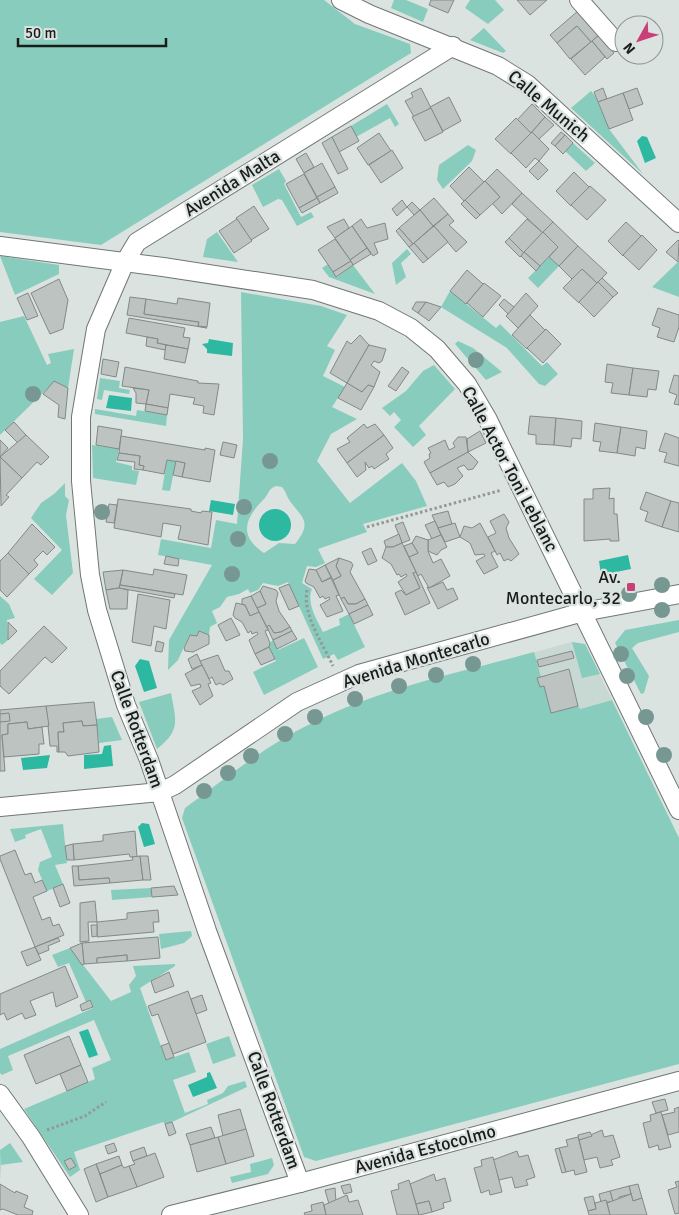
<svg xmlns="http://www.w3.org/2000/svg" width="679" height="1215" font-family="Signika,sans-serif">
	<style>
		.built { fill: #c8d9d4 }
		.green { fill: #88ccbd; fill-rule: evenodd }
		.water { fill: #2db8a2 }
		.building { fill: #bcc3c1; stroke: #828a88 }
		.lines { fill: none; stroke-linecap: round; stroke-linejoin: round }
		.minor-casing { stroke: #707775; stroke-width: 20 }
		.path { stroke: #939998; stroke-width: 3; stroke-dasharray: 2.5 2.5; stroke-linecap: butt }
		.minor { stroke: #fff; stroke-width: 18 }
		.tree { fill: #779892 }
		.poi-dot { fill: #c93f77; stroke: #dbe3e1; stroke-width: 2 }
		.labels { text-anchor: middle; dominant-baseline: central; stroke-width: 4.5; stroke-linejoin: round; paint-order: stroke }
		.street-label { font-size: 18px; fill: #191c1b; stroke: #dbe3e1 }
		.poi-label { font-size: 18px; fill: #191c1b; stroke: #dbe3e1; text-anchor: end }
	</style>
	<rect width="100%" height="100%" fill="#dbe3e1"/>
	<!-- built -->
	<path class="built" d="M572 642 585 644 612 700 547 718 520 656Z"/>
	<!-- green -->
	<g class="green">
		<path d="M0 0H324L355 24 410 44 411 53 101 245 0 232Z"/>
		<path d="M394 0H406L428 9 423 22 391 8Z"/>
		<path d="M470 0H495L504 10 488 24 465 8Z"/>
		<path d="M484 28 506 51 503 53 470 40Z"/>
		<path d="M591 91 595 96 609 129 643 174 571 108Z"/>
		<path d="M387 104 399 124 395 127 390 118 356 137 351 126Z"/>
		<path d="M573 143 595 163 586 171 565 151Z"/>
		<path d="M468 145 476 150 472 161 443 189 437 180 439 165Z"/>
		<path d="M279 169 286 181 284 184 301 217 311 212 314 217 297 226 282 200 278 199 263 207 252 185Z"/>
		<path d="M217 232 238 262 203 257 207 239Z"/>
		<path d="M407 249 411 254 401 263 406 277 396 285 392 263Z"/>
		<path d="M0 256 59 265V274L15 295Z"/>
		<path d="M549 257 559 266 538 288 528 278Z"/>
		<path d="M679 261V297L652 287 678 262Z"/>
		<path d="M328 264 337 277 353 265 375 294 329 277 322 268Z"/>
		<path d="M450 291 496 328 500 324 542 366 547 362 558 374 545 386 539 384 507 348 441 307Z"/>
		<path d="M241 292 321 306 347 315 327 346 335 350 323 376 345 387 332 407 357 419 331 434 317 461 350 503 402 463 416 481 427 506 363 524 367 532 318 549 325 563 316 567 307 566 302 583 312 589C306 603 317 620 323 632L340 625 339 619 349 614 365 647 338 660 334 654 323 659 288 582 278 586 263 583 258 590 250 593 248 589 239 594 227 597 220 607 212 611 217 623 210 627 209 635 199 631 197 636H189L178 660 168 670 169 640 212 565 158 555 161 539 211 548 216 520 237 524 243 439ZM276 486 282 487C285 490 286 494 288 498 299 516 315 520 295 544L279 543 264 553C238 536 245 518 264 499 269 494 268 489 276 486Z"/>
		<path d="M24 316 47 365 51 363 48 354 74 349 68 388 54 382 0 435V322Z"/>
		<path d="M458 341 473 348 502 372 486 380 455 344Z"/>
		<path d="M434 365 455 389 419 426 426 435 413 447 394 427 401 420 394 412 390 416 382 408 406 391 423 371Z"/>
		<path d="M100 378 120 381 119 388 130 390 129 394 104 390 102 400 97 399Z"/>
		<path d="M95 409 136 416 137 410 167 415 166 426 95 414Z"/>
		<path d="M92 445 119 449 116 462 132 466V470L139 471 136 485 93 478Z"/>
		<path d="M167 460 176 461 170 491 162 490Z"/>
		<path d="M65 483V496L69 500 66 515 73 573 52 595 34 579 62 550 31 518 41 503 54 494Z"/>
		<path d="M0 596 9 604 15 618 7 620 8 640 2 645 0 643Z"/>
		<path d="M679 620V632L638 643 632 648 649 676 644 693 641 694 615 643 625 630Z"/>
		<path d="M304 638 318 667 264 695 253 672 276 661 269 647 270 643 273 640 278 650Z"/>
		<path d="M572 642 585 644 600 674 582 678Z"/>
		<path d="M534 652 541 677 537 678 540 687 544 686 551 713 578 706 580 709 612 700 679 838V1064L316 1161 304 1157 182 818 185 808C226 778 265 746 310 724 380 688 458 673 534 652Z"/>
		<path d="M171 693C176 721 181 730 157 749L139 702Z"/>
		<path d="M112 717 122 740 99 743 96 719Z"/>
		<path d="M63 824 67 863 55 865 63 884 47 891 38 870 40 862 52 857 41 829 25 835 26 838 15 842 10 829Z"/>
		<path d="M151 888 152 897 112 900 111 890Z"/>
		<path d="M191 931 192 936 184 943 161 949 159 934Z"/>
		<path d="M70 948 111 1001 131 992 129 985 136 976 133 966 175 964V966L140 988 166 1060 189 1052 196 1072 173 1080 185 1113 208 1104 207 1100 223 1093 228 1086 245 1081 247 1087 172 1122 165 1124 163 1122 74 1152 80 1170 70 1177 24 1109 95 1079 92 1068 111 1060 94 1020 8 1056 13 1070 2 1075 0 1073V1049L93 1008 90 1000 86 1002 69 963 58 967 52 955Z"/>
		<path d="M229 1036 236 1056 213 1064 206 1044Z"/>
		<path d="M10 1143 23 1162 1 1165V1182L0 1150Z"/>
		<path d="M272 1158 274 1165 268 1174 232 1183 230 1177 251 1172 250 1164Z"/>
	</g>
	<!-- water -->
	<g class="water">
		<path d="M642 136 647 137 656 158 645 163 637 141Z"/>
		<path d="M209 339 233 343 232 356 207 353V349L202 344 208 343Z"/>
		<path d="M109 395 132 398 131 411 106 408Z"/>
		<path d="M211 500 235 504 233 515 209 511Z"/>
		<circle cx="275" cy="525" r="16"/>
		<path d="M628 555 631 569 601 575 599 561Z"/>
		<path d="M140 659 149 661 157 688 144 692 135 666Z"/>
		<path d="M111 745 113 766 84 769V755L102 754 104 746Z"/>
		<path d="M50 755 47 768 23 770 21 758Z"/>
		<path d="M142 823 149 824 155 844 144 847 138 827Z"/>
		<path d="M88 1029 98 1055 89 1058 79 1032Z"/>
		<path d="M210 1072 217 1088 193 1097 188 1085 207 1077V1073Z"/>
	</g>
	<!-- building -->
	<g class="building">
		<path d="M431 0H454L448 13 429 5Z"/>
		<path d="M517 0H547L530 15Z"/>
		<path d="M578 11 599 35 591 42 577 26 557 43 550 35Z"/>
		<path d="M577 26 591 42 570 59 557 43Z"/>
		<path d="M599 35 614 53 607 59 592 41Z"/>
		<path d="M592 41 605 57 585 75 571 59Z"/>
		<path d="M421 88 431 108 414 117 405 101 413 97 411 93Z"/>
		<path d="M603 88 607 99 598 102 594 92Z"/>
		<path d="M637 88 643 104 629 109 623 93Z"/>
		<path d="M623 93 633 120 609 129 598 102Z"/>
		<path d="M449 97 461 121 443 131 430 107Z"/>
		<path d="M532 104 545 117 531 133 517 120Z"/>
		<path d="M431 108 443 132 425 141 412 117Z"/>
		<path d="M545 117 554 125 539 139 532 132Z"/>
		<path d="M516 118 531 133 511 154 495 139Z"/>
		<path d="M351 126 359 141 339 152 332 137Z"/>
		<path d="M532 132 549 149 539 161 535 158 526 168 511 153Z"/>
		<path d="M561 132 565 135 555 146 551 143Z"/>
		<path d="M379 133 391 151 368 165 357 148Z"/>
		<path d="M565 135 573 143 563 154 555 146Z"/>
		<path d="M332 137 348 169 338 174 322 143Z"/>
		<path d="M392 150 403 168 381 183 369 165Z"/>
		<path d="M306 153 314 167 304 173 296 159Z"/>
		<path d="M539 161 548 170 538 180 529 171Z"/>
		<path d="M322 163 335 187 317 197 304 173Z"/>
		<path d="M469 167 484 182 464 201 450 186Z"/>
		<path d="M497 169 522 193 502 214 492 203 500 197 485 181Z"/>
		<path d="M574 172 589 187 571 206 556 191Z"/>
		<path d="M304 174 317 198 299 208 286 184Z"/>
		<path d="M485 181 500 197 480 215 465 200Z"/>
		<path d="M590 186 606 200 587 220 571 205Z"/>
		<path d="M335 187 338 193 320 203 317 197Z"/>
		<path d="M522 193 553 222 543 233 512 204Z"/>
		<path d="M317 198 320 203 302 213 299 208Z"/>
		<path d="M434 198 448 214 433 226 420 210Z"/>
		<path d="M402 200 407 207 397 216 392 209Z"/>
		<path d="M465 200 480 215 476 219 461 204Z"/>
		<path d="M412 202 420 210 414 215 407 207Z"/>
		<path d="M254 206 269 229 251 240 236 218Z"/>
		<path d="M420 210 433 226 413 244 399 228Z"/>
		<path d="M448 214 454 221 449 225 467 242 456 252 434 226Z"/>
		<path d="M237 219 252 241 234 253 219 231Z"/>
		<path d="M344 219 349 228 335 238 327 227Z"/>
		<path d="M361 219 367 228 385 223 388 239 374 243 378 253 373 256 352 226Z"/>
		<path d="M527 219 543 233 524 253 509 238Z"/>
		<path d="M553 222 578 246 559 266 549 257 558 247 543 232Z"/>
		<path d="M626 222 641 236 623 256 608 241Z"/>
		<path d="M352 226 367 248 350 260 335 238Z"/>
		<path d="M434 226 448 242 428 259 414 243Z"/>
		<path d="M399 228 413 244 409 247 396 231Z"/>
		<path d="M543 232 558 247 540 266 524 252Z"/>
		<path d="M642 235 657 250 639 270 623 255Z"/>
		<path d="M509 238 524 253 520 257 505 242Z"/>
		<path d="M335 239 351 261 333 272 318 250Z"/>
		<path d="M678 240 679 241 678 262 666 252Z"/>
		<path d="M414 243 428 259 423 263 409 247Z"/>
		<path d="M578 246 607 273 597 283 582 269 572 279 559 266Z"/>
		<path d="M367 248 371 254 353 265 350 260Z"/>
		<path d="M524 252 540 266 536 271 521 256Z"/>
		<path d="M351 261 353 265 336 277 333 272Z"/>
		<path d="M582 269 597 283 579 303 563 288Z"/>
		<path d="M467 270 483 284 466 304 450 291Z"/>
		<path d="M602 278 618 293 613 297 598 282Z"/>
		<path d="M59 279 68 300 63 329 50 334 31 293Z"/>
		<path d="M598 282 613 297 594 317 579 302Z"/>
		<path d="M484 283 501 296 483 317 467 303Z"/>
		<path d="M28 293 38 316 27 320 17 298Z"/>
		<path d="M526 293 538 306 518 328 506 316Z"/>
		<path d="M130 297 146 299 144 314 199 322 198 326 207 328 127 315Z"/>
		<path d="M178 298 210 303 207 327 198 326 199 322 144 314 146 299 177 304Z"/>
		<path d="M504 299 514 307 508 314 499 305Z"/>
		<path d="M416 302H426L418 313 412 309Z"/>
		<path d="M426 302 441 307 429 321 418 313Z"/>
		<path d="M658 308 679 315V327L674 342 657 337 660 328 652 325Z"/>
		<path d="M530 315 545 330 527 349 512 335Z"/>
		<path d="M129 318 185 328 183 337 190 338 188 349 157 343 158 339 126 333Z"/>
		<path d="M546 329 561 344 543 363 527 348Z"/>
		<path d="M360 335 369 345 347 383 330 373 347 341 351 344Z"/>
		<path d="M147 337 158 339 157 343 166 345 165 350 146 346Z"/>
		<path d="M166 345 188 349 185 363 164 359Z"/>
		<path d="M369 345 386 349 382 361 379 363 374 361 371 365 380 372 374 387 368 385 362 392 347 383Z"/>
		<path d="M103 359 119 362 116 377 101 374Z"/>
		<path d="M607 364 633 368 629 395 611 393 613 383 605 382Z"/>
		<path d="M125 367 198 381V383L219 384 214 415 203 413 204 406 193 404 195 398 170 394 168 408 146 404 149 390 122 386Z"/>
		<path d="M402 367 409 372 396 391 388 386Z"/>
		<path d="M633 368 659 371 656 390 648 389 647 397 629 395Z"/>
		<path d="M674 375 679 376V405L674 404 677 395 669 392Z"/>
		<path d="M54 381 68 388 65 419 58 417 59 405 43 394Z"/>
		<path d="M347 383 362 392 368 385 374 387 361 410 338 398Z"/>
		<path d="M133 388 149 390 146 404 136 403V393Z"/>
		<path d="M146 404 168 408 167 415 145 411Z"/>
		<path d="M530 416 556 418 554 445 536 444V435L528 434Z"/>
		<path d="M556 418 582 421 581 439 572 438 571 447 554 445Z"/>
		<path d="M14 422 26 435 18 443 5 430Z"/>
		<path d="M595 423 621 427 617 453 599 451 601 442 593 441Z"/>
		<path d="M364 424 367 428 375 424 384 435 347 463 337 449 350 442 347 438Z"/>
		<path d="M98 426 122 430 119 449 96 445Z"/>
		<path d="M621 427 647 431 645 449 636 447 635 456 617 453Z"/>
		<path d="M480 431 486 443 468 452 467 439Z"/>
		<path d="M665 433 679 438V466L664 462 667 453 659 451Z"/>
		<path d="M26 435 49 457 41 465 37 462 22 478 0 457Z"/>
		<path d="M384 435 393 448 386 454 389 459 374 469 372 466 369 468 365 462 366 470 357 477 347 463Z"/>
		<path d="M121 436 205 450V448L215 450 210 482 182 477 185 463 167 460 164 474 143 470 144 466 139 465 140 456 119 453Z"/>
		<path d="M458 437H466L468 452 430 473 424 462 430 458 429 454 431 453 428 448 445 440 449 450 455 447 453 443Z"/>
		<path d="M0 440 8 448 0 457Z"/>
		<path d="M223 442 237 445 234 458 220 455Z"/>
		<path d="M468 452 478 462 473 469 468 470 464 465 457 468 463 476 455 484 448 487 444 482 437 485 430 473Z"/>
		<path d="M119 453 140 456 139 465 144 466 143 470 134 469 135 462 117 460Z"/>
		<path d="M0 457 22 478 6 495 9 497 1 506Z"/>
		<path d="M176 461 185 463 182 477 173 475Z"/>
		<path d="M610 488 609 499 614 498V514H617L619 541H610V539L584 541V499H593V489Z"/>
		<path d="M646 492 671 501 662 527 645 521 648 512 640 509Z"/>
		<path d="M118 499 191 509V511L201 513 202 511 212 512 208 545 178 539 181 526 163 523 161 537 114 528Z"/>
		<path d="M671 501 679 503V532L662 527Z"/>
		<path d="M109 504 117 505 114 523 106 522Z"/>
		<path d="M448 511 452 524 438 528 432 515Z"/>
		<path d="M504 514 509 522 506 528 509 538 519 554 511 561 508 559 504 561 500 553 497 555 488 537 496 533 490 521Z"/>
		<path d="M435 521 441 535 432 539 425 525Z"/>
		<path d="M403 522 410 540 402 543 395 525Z"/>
		<path d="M455 523 460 537 445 542 438 528Z"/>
		<path d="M480 523 495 551 491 553 498 567 484 574 476 561 485 556 484 554 475 555 470 543 460 537 464 526 472 528Z"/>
		<path d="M32 524 55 547 47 555 43 551 34 560 38 565 29 574 8 553Z"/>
		<path d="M399 534 402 543 393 547H386L384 541Z"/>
		<path d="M441 535 447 547 441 550 437 555 428 551V540Z"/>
		<path d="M416 536 428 540V551L433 563 441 559 450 576 429 588 421 574 418 576 409 557 418 553 412 543Z"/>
		<path d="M402 543 416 572 413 573 420 588 406 595 398 582 407 576 406 574 401 577 399 574 397 575 391 564 382 558 386 547H393Z"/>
		<path d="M412 543 418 553 409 557 404 546Z"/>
		<path d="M371 548 377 561 368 565 362 552Z"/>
		<path d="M8 553 29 574 7 597 0 590V561Z"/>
		<path d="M166 556 179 559 178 566 164 564Z"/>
		<path d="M339 558 351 562 353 565 350 572 365 599 356 604H348L344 597 341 599 333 580 341 576 336 566Z"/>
		<path d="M339 558 336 566 341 576 333 580 325 565Z"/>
		<path d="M325 565 331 577 322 582 316 570Z"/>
		<path d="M154 569 187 575 183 595 120 585 123 570 153 575Z"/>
		<path d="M309 569 316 570 322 582 331 578 339 595 336 596 343 611 327 617 320 605 330 599 329 597 325 599 323 596 320 598 314 587 306 583 305 581Z"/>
		<path d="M123 570 119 588 106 590 103 572Z"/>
		<path d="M416 572 430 603 405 615 395 593 401 590 406 595 420 588 413 573Z"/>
		<path d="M443 582 447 590 453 588 458 599 438 609 427 587 429 588Z"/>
		<path d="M289 584 299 606 289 610 279 588Z"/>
		<path d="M120 585 151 590 175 594 174 598 119 588Z"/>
		<path d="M263 586 276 590 278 593 276 601 279 611 290 627 281 632 274 633 269 625 267 627 257 608 266 604 260 591Z"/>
		<path d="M119 588 128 590 127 609H110L106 590Z"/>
		<path d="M260 591 266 604 257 608 251 596Z"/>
		<path d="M138 594 170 600 166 629 154 626 151 646 132 642Z"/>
		<path d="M251 596 259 612 250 616 245 605 242 604V599Z"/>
		<path d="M344 597 348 604H356L365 599 368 605 349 614 341 599Z"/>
		<path d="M236 603 245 605 250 616 259 612 268 630 265 631 270 643 269 647 255 654 249 640 258 634 257 632 252 634 251 631 248 633 242 622 235 618 233 615Z"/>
		<path d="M368 605 373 615 354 624 349 614Z"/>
		<path d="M231 618 240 635 226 641 218 625Z"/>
		<path d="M8 622 17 631 8 640Z"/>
		<path d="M269 625 274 633 281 632 290 627 292 631 273 640 267 627Z"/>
		<path d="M44 626 67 648 52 663 45 657 9 694 0 686V671Z"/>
		<path d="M199 631 209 635V644L193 652 185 651 184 648 190 635 197 636Z"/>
		<path d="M292 631 297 639 277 649 273 640Z"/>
		<path d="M157 641 164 643 162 652 155 651Z"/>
		<path d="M269 647 275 659 261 665 255 654Z"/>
		<path d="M572 651 574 658 539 667 537 660Z"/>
		<path d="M197 654 202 665 192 669 188 659Z"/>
		<path d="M218 655 225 671H229L233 679 223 685 220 683 216 685 212 677 209 679 200 661Z"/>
		<path d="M202 665 211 683 208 684 213 696 200 705 192 691 201 687 200 684 191 686 185 674Z"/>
		<path d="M569 669 578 706 551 713 544 686 540 687 537 678Z"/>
		<path d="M94 702 97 725 83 726 82 721 63 723 64 732H58L59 752H57V746H50L46 706Z"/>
		<path d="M46 706 49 726 28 729 27 722 8 724V734L2 735 5 771H0V710Z"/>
		<path d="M9 713 10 721 0 722V714Z"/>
		<path d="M82 721 83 726 97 725 99 752 68 756 65 752H59L58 732H64L63 723Z"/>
		<path d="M27 722 28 729 42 727 44 744H39V754L4 757 2 735 8 734V724Z"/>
		<path d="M135 831 137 857H130L129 854 74 860 73 844 103 841V835Z"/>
		<path d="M73 844 74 860H67L65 846Z"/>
		<path d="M15 850 25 875 31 873 35 883 42 880 47 891 33 897 42 920 50 917 53 926 59 924 64 935 35 947 0 859V856Z"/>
		<path d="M140 856 143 880 110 883 109 878 79 880 78 866 133 860 132 857Z"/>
		<path d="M140 856H148L151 880H143Z"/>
		<path d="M72 866H78L79 880 109 878 110 883 74 886Z"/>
		<path d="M63 884 70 903 60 907 53 888Z"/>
		<path d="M174 886 178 895 152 897 151 888Z"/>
		<path d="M95 901 97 922H88L89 941 80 942V903Z"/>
		<path d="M158 910 159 922H153L154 932 97 937V922L127 919V913Z"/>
		<path d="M91 925H97V936L92 937Z"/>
		<path d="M158 937 160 958 127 961V955L97 958V963L84 964 82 943Z"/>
		<path d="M58 938 60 941 48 946 49 950 39 954 35 947Z"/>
		<path d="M82 943 84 964 82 965 70 948Z"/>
		<path d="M35 947 41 960 27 966 21 952Z"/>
		<path d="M127 955V961L97 963V958Z"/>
		<path d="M65 966 78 997 56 1007 53 992 30 1001 36 1015 25 1019 22 1013 7 1020 4 1013 0 1015V994Z"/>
		<path d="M169 972 174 986 155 993 151 981Z"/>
		<path d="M188 991 206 1042 173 1054 158 1014 152 1016 148 1006Z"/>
		<path d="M202 995 207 1010 196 1014 191 999Z"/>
		<path d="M90 1000 93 1007 82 1011 80 1005Z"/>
		<path d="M69 1036 81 1065 36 1084 24 1055Z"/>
		<path d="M169 1043 174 1057 166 1060 161 1046Z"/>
		<path d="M81 1065 88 1082 67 1091 60 1074Z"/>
		<path d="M665 1099 668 1110 656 1113 652 1102Z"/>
		<path d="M679 1107V1132L668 1135 662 1115 675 1112 674 1109Z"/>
		<path d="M240 1109 246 1129 223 1136 218 1115Z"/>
		<path d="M661 1112 671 1147 659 1150 658 1145 649 1148 643 1123 651 1121 650 1115Z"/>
		<path d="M172 1122 176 1133 169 1136 165 1124Z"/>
		<path d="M211 1127 215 1138 190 1145 186 1134Z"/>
		<path d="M246 1129 254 1156 226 1164 218 1137Z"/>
		<path d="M602 1130 604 1137 613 1135 620 1157 611 1160 613 1165 600 1168 597 1157 584 1160 579 1140Z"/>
		<path d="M590 1132 592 1136 579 1140 578 1135Z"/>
		<path d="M218 1137 226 1164 197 1172 190 1145Z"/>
		<path d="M578 1137 587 1172 575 1175 574 1170 566 1172 559 1148 568 1146 566 1140Z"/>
		<path d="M114 1143 117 1151 108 1154 105 1146Z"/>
		<path d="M144 1147 147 1156 133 1161 130 1152Z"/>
		<path d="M559 1148 566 1172 562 1173 555 1149Z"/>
		<path d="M517 1151 519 1157 528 1155 535 1177 526 1180 528 1185 515 1188 512 1177 499 1180 493 1160Z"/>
		<path d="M155 1153 164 1177 137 1187 129 1166 135 1164 133 1161Z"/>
		<path d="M119 1156 122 1165 100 1174 96 1164Z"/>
		<path d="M493 1157 502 1192 490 1195 489 1190 481 1193 474 1168 482 1166 481 1160Z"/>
		<path d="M71 1158 76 1166 69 1170 64 1161Z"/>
		<path d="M96 1164 108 1197 96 1202 84 1169Z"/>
		<path d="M122 1165 124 1168 129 1166 137 1187 108 1197 100 1174Z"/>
		<path d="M434 1174 436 1181 445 1178 451 1201 443 1203 444 1208 432 1212 429 1201 416 1204 410 1184Z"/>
		<path d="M409 1180 419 1215H397L391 1191 399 1189 398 1184Z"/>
		<path d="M679 1181V1213L675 1214 668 1190 677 1187 675 1182Z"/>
		<path d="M0 1184 15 1193 16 1191 28 1196 24 1207 33 1211 32 1215H18L3 1209 0 1210Z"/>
		<path d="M350 1184 352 1192 344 1194 341 1186Z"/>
		<path d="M638 1184 642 1198 633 1201 629 1186Z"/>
		<path d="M629 1186 631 1194 619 1197 620 1200 613 1202 610 1191Z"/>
		<path d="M335 1188 336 1202 329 1204 325 1190Z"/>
		<path d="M610 1191 613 1202H601L599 1194Z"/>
		<path d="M631 1194 633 1201 642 1198 647 1215H610L607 1203Z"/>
		<path d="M347 1195 349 1202 358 1200 363 1215H326L324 1205Z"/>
		<path d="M593 1196 596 1209 588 1211 584 1198Z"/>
		<path d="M606 1200 610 1215H589L588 1211 596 1209 595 1203Z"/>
		<path d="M429 1201 432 1212 419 1215 416 1204Z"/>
		<path d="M323 1202 326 1215H305L304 1213 312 1211 311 1205Z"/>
	</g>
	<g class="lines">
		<defs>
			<g id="minor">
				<path d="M341 0 369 14 498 66 527 84 679 223"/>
				<path d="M579 0 616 42"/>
				<path d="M0 246 163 267 313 290 379 311 411 328 437 349 467 384 487 418 679 810"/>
				<path d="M0 807 160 792 175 785 297 702 359 674 583 612 679 594"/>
				<path d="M0 1094 31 1137 79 1215"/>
				<path d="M300 1183 207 931 149 760 126 705 97 610 90 575 81 481V417L96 329 125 262 137 242 453 46"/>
				<path d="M171 1215 300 1183 679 1081"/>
			</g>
		</defs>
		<!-- minor casing -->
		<use href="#minor" class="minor-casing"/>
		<!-- path -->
		<g class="path">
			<path d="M367 527 502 490"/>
			<path d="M307 590C302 614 323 644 333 666"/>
			<path d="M47 1130 85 1116 106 1102"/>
		</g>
		<!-- minor -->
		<use href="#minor" class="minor"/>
	</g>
	<!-- trees -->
	<g class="tree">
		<circle cx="476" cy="360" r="8"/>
		<circle cx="33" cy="394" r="8"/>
		<circle cx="270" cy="461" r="8"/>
		<circle cx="244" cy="507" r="8"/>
		<circle cx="102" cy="512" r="8"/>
		<circle cx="238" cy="539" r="8"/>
		<circle cx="232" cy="574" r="8"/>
		<circle cx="662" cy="585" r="8"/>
		<circle cx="629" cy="594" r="8"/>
		<circle cx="662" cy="610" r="8"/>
		<circle cx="621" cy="654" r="8"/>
		<circle cx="473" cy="664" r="8"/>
		<circle cx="436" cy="675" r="8"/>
		<circle cx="627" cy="676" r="8"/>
		<circle cx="399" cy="686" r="8"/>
		<circle cx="355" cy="699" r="8"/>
		<circle cx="315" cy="717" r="8"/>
		<circle cx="646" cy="717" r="8"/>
		<circle cx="285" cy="734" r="8"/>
		<circle cx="664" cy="755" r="8"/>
		<circle cx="251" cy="756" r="8"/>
		<circle cx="228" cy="773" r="8"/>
		<circle cx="204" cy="791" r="8"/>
	</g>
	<!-- markers -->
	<rect class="poi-dot" x="626" y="582" width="10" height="10" rx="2.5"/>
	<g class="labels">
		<!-- street labels -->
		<g class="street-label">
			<text transform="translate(549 106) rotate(40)">Calle Munich</text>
			<text transform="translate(232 183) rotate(-32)">Avenida Malta</text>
			<text transform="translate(510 469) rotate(62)">Calle Actor Toni Leblanc</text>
			<text transform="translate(416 660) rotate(-17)">Avenida Montecarlo</text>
			<text transform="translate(137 729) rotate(70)">Calle Rotterdam</text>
			<text transform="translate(274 1110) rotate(70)">Calle Rotterdam</text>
			<text transform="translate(425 1149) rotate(-15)">Avenida Estocolmo</text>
		</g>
		<!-- poi labels -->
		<g class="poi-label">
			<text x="621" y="577">Av.<tspan x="621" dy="21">Montecarlo, 32</tspan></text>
		</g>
	</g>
	<!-- north arrow -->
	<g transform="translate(639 40) rotate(230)"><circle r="24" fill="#dbe3e1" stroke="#8d9392"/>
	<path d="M0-4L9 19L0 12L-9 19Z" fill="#c93f77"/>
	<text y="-8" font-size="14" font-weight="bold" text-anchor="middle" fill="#191c1b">N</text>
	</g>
	<!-- scale -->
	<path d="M18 38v8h148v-8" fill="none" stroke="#191c1b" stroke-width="2.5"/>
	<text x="25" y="38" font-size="15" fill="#191c1b" stroke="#dbe3e1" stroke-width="4" paint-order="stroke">50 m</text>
</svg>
